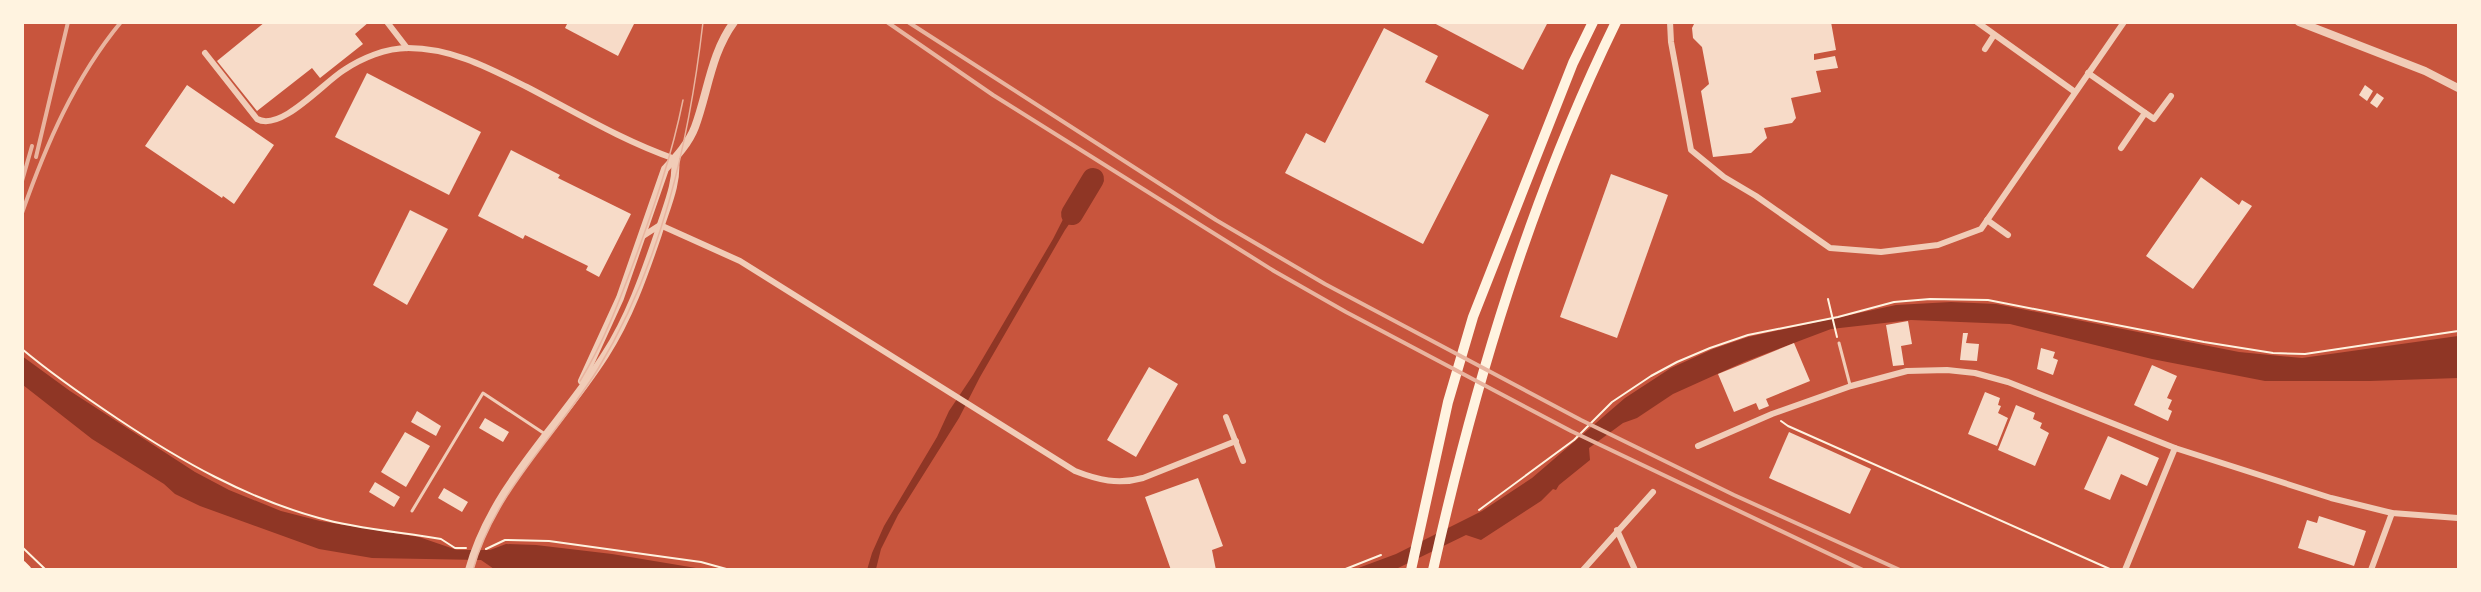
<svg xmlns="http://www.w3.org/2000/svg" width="2481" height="592" font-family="Inter,sans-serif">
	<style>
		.water { fill: #8f3625 }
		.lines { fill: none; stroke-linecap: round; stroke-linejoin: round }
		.river { stroke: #8f3625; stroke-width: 22 }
		.building { fill: #f7dbc8 }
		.path { stroke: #fff3e0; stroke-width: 2 }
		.service { stroke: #f1ccb7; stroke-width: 3 }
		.minor { stroke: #f1ccb7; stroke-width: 6 }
		.tertiary { stroke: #f1ccb7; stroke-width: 8 }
		.primary { stroke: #fff3e0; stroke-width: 9 }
		.trunk { stroke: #fff3e0; stroke-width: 10 }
		.tram { stroke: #e9b49f; stroke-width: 1.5 }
		.rail { stroke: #e9b49f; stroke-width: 4 }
	</style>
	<rect width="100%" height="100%" fill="#c8553d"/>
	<!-- water -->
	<g class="water">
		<path d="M1081 184 1092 191 1065 230 980 377 959 418 898 515 881 549 876 569 867 570 872 553 884 526 937 437 949 411 973 375 1053 239Z"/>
		<path d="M1951 302 1996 304 2239 352 2302 358 2458 336V378L2370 381H2265L2152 359 2010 324 1911 320 1831 329 1744 362 1673 394 1637 418 1623 423 1589 448 1590 460 1559 485 1556 490 1553 489 1541 501 1481 540 1466 535 1396 569 1353 570 1396 554 1482 511 1532 478 1625 398 1671 368 1713 349 1748 337 1896 305Z"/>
		<path d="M22 356 70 391 195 472 229 490 281 511 320 521 419 537 457 550H490L506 544 536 545 612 554 702 569H494L481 560 372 558 319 549 200 506 175 494 164 484 92 439 23 385Z"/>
	</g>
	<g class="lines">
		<!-- river -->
		<path class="river" d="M1072 214 1093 179"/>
	</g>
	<!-- building -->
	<g class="building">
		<path d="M265 22H369L355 34 363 44 320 78 312 68 257 111 217 61Z"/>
		<path d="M568 22H635L618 56 565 28Z"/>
		<path d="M1432 22H1548L1523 70Z"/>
		<path d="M1695 22H1831L1836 50 1814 54V60L1835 56 1838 68 1816 71 1821 92 1791 98 1796 118 1792 123 1764 128 1767 138 1751 153 1713 157 1701 91 1709 84 1702 47 1693 38 1692 28Z"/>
		<path d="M1384 28 1438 56 1425 82 1489 115 1423 244 1285 173 1306 133 1325 143Z"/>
		<path d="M367 73 481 132 449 195 335 137Z"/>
		<path d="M187 85 274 145 234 204 223 196 222 198 145 146Z"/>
		<path d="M2365 85 2373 91 2367 101 2359 95Z"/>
		<path d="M2377 93 2384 98 2377 108 2370 103Z"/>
		<path d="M511 150 560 175 558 178 631 214 599 277 586 270 588 266 525 235 523 239 478 216Z"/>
		<path d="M1611 174 1668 195 1617 338 1560 317Z"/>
		<path d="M2201 177 2239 205 2242 200 2252 206 2193 289 2146 256Z"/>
		<path d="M410 210 448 229 407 305 373 285Z"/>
		<path d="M1908 321 1912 344 1901 346 1904 365 1893 366 1886 325Z"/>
		<path d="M1963 333H1968L1966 343 1979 344 1977 361 1960 360Z"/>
		<path d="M1794 343 1810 381 1766 399 1769 406 1759 410 1756 403 1734 412 1718 374Z"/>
		<path d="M2041 348 2055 352 2053 358 2058 360 2053 375 2037 369Z"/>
		<path d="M2152 365 2177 376 2167 398 2172 400 2168 409 2172 411 2168 421 2134 405Z"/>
		<path d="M1149 367 1178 384 1136 457 1107 440Z"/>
		<path d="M1985 392 2000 398 1998 405 2001 406 1998 413 2008 418 1997 446 1968 434Z"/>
		<path d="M2016 405 2035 413 2033 419 2042 423 2040 428 2049 433 2035 466 1998 450Z"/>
		<path d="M417 411 441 426 436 436 411 422Z"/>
		<path d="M485 418 509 432 503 442 479 428Z"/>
		<path d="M405 432 430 446 406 487 381 472Z"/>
		<path d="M1789 432 1871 469 1850 514 1769 478Z"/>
		<path d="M2108 436 2159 458 2147 486 2121 474 2110 500 2084 489Z"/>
		<path d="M1198 478 1223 546 1212 550 1216 570H1171L1145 497Z"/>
		<path d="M375 482 400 497 394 507 369 492Z"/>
		<path d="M444 488 468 502 462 512 438 498Z"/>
		<path d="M2319 516 2366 531 2354 566 2298 548 2307 520 2317 523Z"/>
	</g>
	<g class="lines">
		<!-- path -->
		<g class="path">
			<path d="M1828 299 1837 337"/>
			<path d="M22 349C53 375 85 397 118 419 181 461 246 498 319 518 357 529 401 532 441 539L455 548H466"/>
			<path d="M1781 421 1788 426 2112 570"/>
			<path d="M1479 510 1574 440 1612 402 1651 376 1677 362 1710 348 1748 335 1838 317 1894 302 1930 299 1988 300 2204 342 2273 353 2305 354 2458 331"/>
			<path d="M22 547 46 570"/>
			<path d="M486 549 505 540 549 541 701 562 730 570"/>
			<path d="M1343 570 1381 555"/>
		</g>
		<!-- service -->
		<g class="service">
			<path d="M1839 343 1850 385"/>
			<path d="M412 511 483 393 545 434"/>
		</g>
		<!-- minor -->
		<g class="minor">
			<path d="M387 22 407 48"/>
			<path d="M1670 22 1671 42 1691 150 1724 177 1756 196 1830 248 1881 252 1938 245 1981 229 2124 22"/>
			<path d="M1977 22 2075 92"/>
			<path d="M1985 49 1994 35"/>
			<path d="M205 53 257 119C281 132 323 83 344 70 362 58 386 48 408 48 452 48 489 68 527 87 575 112 623 141 675 159"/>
			<path d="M2088 73 2154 119 2171 96"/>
			<path d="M2121 148 2145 113"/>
			<path d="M1987 220 2008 235"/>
			<path d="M643 236 660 225 740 261 1075 471C1098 480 1118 485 1143 478L1236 441"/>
			<path d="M1226 417 1243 461"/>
			<path d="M1698 446 1772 414 1851 386 1907 371 1947 370 1975 373 2008 382 2175 448 2331 498 2392 513 2458 518"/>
			<path d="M1617 530 1635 570"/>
			<path d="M1583 570 1653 492"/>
			<path d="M2125 570 2175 448"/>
			<path d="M2371 570 2392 513"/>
		</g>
		<!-- tertiary -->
		<g class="tertiary">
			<path d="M2299 22 2425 71 2458 88"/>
			<path d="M582 381 620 298 665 169C676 157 689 143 695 127 708 92 711 53 734 22"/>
			<path d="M469 570C492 486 560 426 605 355 629 318 644 275 658 234 665 210 678 184 675 159"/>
		</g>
		<!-- primary -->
		<path class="primary" d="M22 565 27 570"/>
		<!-- trunk -->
		<g class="trunk">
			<path d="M1411 570 1448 402 1473 317 1573 63 1593 22"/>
			<path d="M1433 570C1475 382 1531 196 1616 22"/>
		</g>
		<!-- tram -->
		<g class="tram">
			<path d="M580 381C604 342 619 302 635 259 654 207 672 155 683 100"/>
			<path d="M473 570C495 491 556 437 598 369 661 265 689 143 703 22"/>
		</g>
		<!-- rail -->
		<g class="rail">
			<path d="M887 22 993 95 1159 199 1274 271 1346 312 1571 431 1863 570"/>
			<path d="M908 22 1216 220 1325 284 1581 420 1734 495 1900 570"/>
			<path d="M36 157 68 22"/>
			<path d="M22 181 32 146"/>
			<path d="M22 213C46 145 74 79 121 22"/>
		</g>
	</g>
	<!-- border -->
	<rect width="2481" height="592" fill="none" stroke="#fff3e0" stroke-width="48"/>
</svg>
